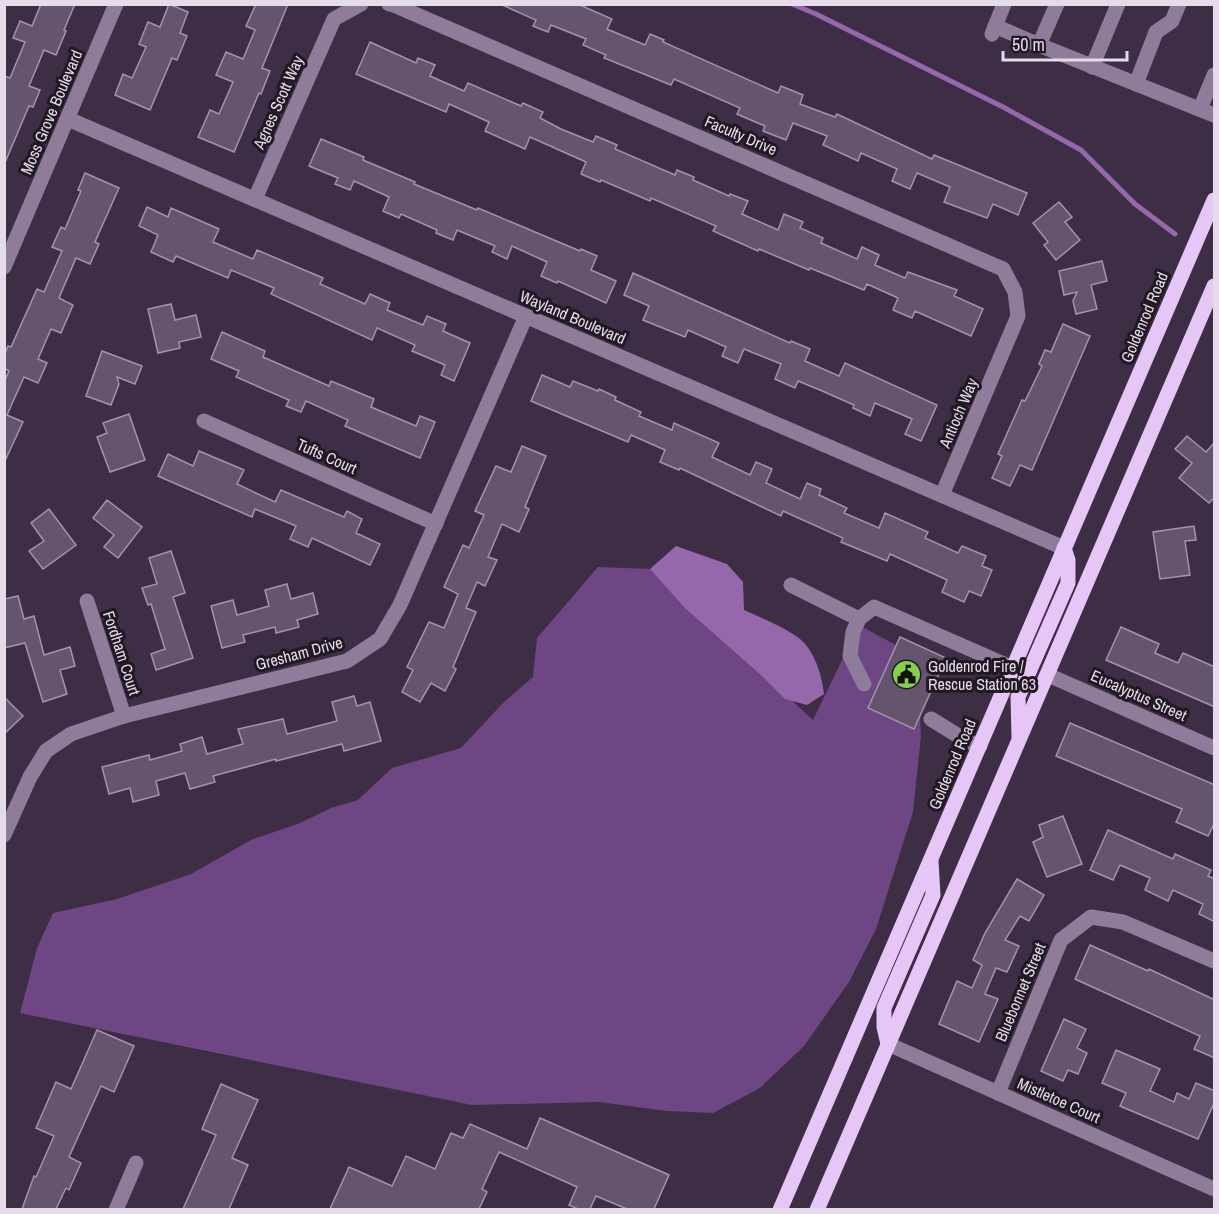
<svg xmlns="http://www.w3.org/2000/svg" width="1219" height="1214" font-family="'Archivo Narrow',sans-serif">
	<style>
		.green { fill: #6f4684 }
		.water { fill: #9568ab }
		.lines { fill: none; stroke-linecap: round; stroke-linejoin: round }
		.stream { stroke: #9568ab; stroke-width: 5 }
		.building { fill: #65546e; stroke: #a592af; stroke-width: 1.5 }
		.minor { stroke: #8f7c9a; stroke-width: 15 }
		.major { stroke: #e6c5f7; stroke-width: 15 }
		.labels { text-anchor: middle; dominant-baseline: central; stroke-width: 6; stroke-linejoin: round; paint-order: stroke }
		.street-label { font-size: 16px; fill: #e5dbea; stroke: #201924 }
		.poi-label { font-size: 16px; fill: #e5dbea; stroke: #201924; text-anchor: start }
	</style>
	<rect width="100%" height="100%" fill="#3d2d45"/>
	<!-- green -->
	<path class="green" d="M598 567 650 569 813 720 859 625 903 649 918 679 921 736 913 812 876 929 849 982 804 1046 760 1088 713 1113 667 1111 599 1102 472 1105 20 1013 37 948 53 913 117 899 191 874 251 840 300 823 331 808 358 800 392 768 461 748 504 702 533 677 537 638Z"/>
	<!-- water -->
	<path class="water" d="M676 546 727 564 743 582 744 610C759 617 797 632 806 645 817 659 822 677 824 694L807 705 785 699 762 676 685 608 650 569Z"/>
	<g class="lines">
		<!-- stream -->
		<path class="stream" d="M792 4 816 14 1003 107 1081 150 1135 204 1175 234"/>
	</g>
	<!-- building -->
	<g class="building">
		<path d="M41 4H75L64 30 66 31 56 55 44 50 29 86 40 90 33 107 29 106 4 165V76L10 78 25 42 13 38 20 21 32 26Z"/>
		<path d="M169 4 188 12 180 33 187 36 177 60 172 58 150 110 115 95 123 74 132 78 146 47 139 44 148 22 160 27Z"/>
		<path d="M256 4H288L262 68 270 71 261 94 259 93 234 152 198 137 210 110 219 114 233 82 216 75 226 52 243 59 255 30 246 26Z"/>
		<path d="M500 4H578L612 19 607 29 645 45 650 34 664 40 663 42 778 93 781 86 803 95 800 104 835 117 837 114 932 159 934 155 1027 193 1018 215 993 204 987 218 944 202 950 187 917 173 910 189 892 181 897 169 861 153 858 161 823 145 827 136 793 123 786 140 763 131 765 126 737 114 740 108 674 79 671 85 604 58 606 55 583 45 586 39 551 25 548 32 533 26 536 20Z"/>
		<path d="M370 42 416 63 418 58 435 65 430 76 464 91 468 83 521 106 523 103 543 112 540 118 561 129 593 142 596 136 617 145 615 149 675 175 677 170 694 177 693 180 729 196 730 194 748 201 742 214 778 230 784 214 803 222 800 228 823 238 821 243 857 259 862 247 879 255 875 265 905 278 908 272 957 290 954 296 983 309 971 336 915 311 912 318 893 310 898 298 867 284 864 290 810 268 809 270 759 249 758 251 713 231 716 226 651 198 650 201 601 180 600 182 581 174 586 162 530 137 525 149 485 131 489 122 449 104 446 112 356 74Z"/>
		<path d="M321 139 364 157 363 160 415 182 414 184 477 210 478 208 580 251 581 249 597 256 591 270 616 281 606 303 558 281 557 283 541 276 547 262 512 246 507 259 492 252 495 246 457 230 453 240 436 233 437 230 401 214 399 218 383 211 389 197 354 181 350 190 335 184 338 178 309 166Z"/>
		<path d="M85 173 119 188 95 242 99 244 90 264 76 258 59 298 73 305 61 333 51 329 38 359 47 363 38 383 24 377 7 415 23 422 4 463V382L9 371 4 368V356L8 346 11 347 37 289 44 292 62 251 52 247 61 227 65 229 81 191 78 190Z"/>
		<path d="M1059 202 1072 217 1065 222 1080 240 1056 260 1044 245 1048 242 1033 223Z"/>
		<path d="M147 207 168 217 171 208 219 229 213 242 253 259 257 250 323 278 320 284 365 304 370 294 390 303 387 310 423 325 427 316 446 324 443 331 470 343 454 381 441 375 445 365 412 351 415 345 377 328 372 340 271 294 274 288 231 270 228 278 176 256 173 262 151 252 158 235 139 226Z"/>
		<path d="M1102 261 1107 281 1091 285 1097 309 1076 314 1073 301 1077 292 1064 295 1059 271Z"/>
		<path d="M633 273 790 343 791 341 810 349 805 361 839 376 845 363 937 405 921 441 905 434 912 419 875 403 870 416 853 408 854 405 820 390 798 381 795 388 775 379 781 364 744 349 738 363 722 356 726 347 688 330 685 337 643 320 649 306 624 295Z"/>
		<path d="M171 304 175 320 196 315 201 337 179 342 180 348 158 353 148 309Z"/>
		<path d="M1063 324 1090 336 1032 470 1020 465 1010 486 992 478 1002 456 998 454 1022 400 1025 401 1042 366 1039 364 1045 350 1051 352Z"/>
		<path d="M222 332 265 351 263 357 329 386 331 381 374 399 371 407 416 426 420 416 435 422 420 458 345 426 348 420 306 401 301 412 286 406 289 400 236 377 239 371 211 359Z"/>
		<path d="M102 351 142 366 135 384 117 377 119 384 111 405 86 396Z"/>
		<path d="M542 375 570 387 573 381 598 391 599 389 616 397 615 400 641 412 639 416 672 430 674 423 719 443 712 457 750 475 756 462 772 469 766 483 800 499 807 483 821 489 819 495 847 508 844 513 879 528 885 513 928 532 925 538 958 553 962 546 986 556 982 566 992 570 981 596 969 591 964 602 942 592 947 580 890 554 887 561 841 542 843 538 783 511 781 516 680 468 679 470 660 462 665 450 631 435 628 442 531 401Z"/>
		<path d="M129 414 145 460 110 472 97 437 107 433 103 423Z"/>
		<path d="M1187 436 1206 452 1215 442V497L1209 503 1179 478 1192 463 1175 449Z"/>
		<path d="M522 446 546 456 525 507 529 509 519 532 502 524 488 557 497 560 485 586 477 582 466 608 476 612 453 667 456 669 445 691 431 683 420 702 402 692 413 670 407 667 429 622 444 628 458 594 444 587 463 545 469 548 484 515 475 511 496 466 511 472Z"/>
		<path d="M199 451 244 470 237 484 275 502 281 490 344 517 347 511 362 519 356 533 380 544 370 565 312 538 308 547 290 539 296 526 255 509 252 517 158 476 168 454 193 466Z"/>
		<path d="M107 500 142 527 118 558 104 547 114 535 93 518Z"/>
		<path d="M49 509 76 545 43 569 29 551 44 541 31 523Z"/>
		<path d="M1194 526 1196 540 1185 541 1190 575 1160 579 1153 532Z"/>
		<path d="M171 551 185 593 173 597 193 658 156 670 151 654 165 649 151 604 148 605 142 588 157 584 149 558Z"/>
		<path d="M287 584 291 599 313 593 318 614 297 620 299 627 276 633 275 627 243 635 245 642 222 648 211 606 233 600 237 615 269 606 265 590Z"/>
		<path d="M18 596 24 619 34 616 44 655 70 647 75 666 60 670 67 694 43 702 25 643 4 648V599Z"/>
		<path d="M1121 627 1159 644 1155 653 1178 663 1183 653 1215 667V707L1106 660Z"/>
		<path d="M900 637 946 658 914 729 868 708Z"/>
		<path d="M354 696 357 706 370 702 381 741 344 751 342 744 276 761V759L213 776 215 782 190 789 185 773 156 781 159 795 133 802 130 788 109 794 102 767 149 755 150 760 182 751 180 744 202 737 207 754 243 744 238 729 283 719 287 734 337 721 332 702Z"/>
		<path d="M4 697 23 716 4 734Z"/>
		<path d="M1070 723 1215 785V822L1208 836 1176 822 1182 809 1056 756Z"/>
		<path d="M1063 816 1082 864 1047 877 1033 842 1043 837 1039 825Z"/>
		<path d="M1108 830 1173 859 1175 854 1211 870 1208 876 1215 879V922L1199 914 1203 904 1173 890 1168 901 1145 890 1150 878 1120 865 1113 880 1090 870Z"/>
		<path d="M1017 879 1044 895 1029 921 1020 916 1005 940 1019 946 1007 972 996 968 985 994 998 999 979 1042 939 1024 957 981 972 988 982 965 973 960 985 933Z"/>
		<path d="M1090 945 1148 971 1149 969 1215 1000V1058L1194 1049 1200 1036 1075 979Z"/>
		<path d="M1064 1019 1086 1029 1077 1048 1087 1053 1078 1074 1068 1070 1063 1081 1041 1071Z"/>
		<path d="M97 1030 134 1046 114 1092 101 1086 69 1157 81 1163 69 1190 66 1188 56 1209H22L34 1176 36 1177 54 1136 36 1128 56 1082 71 1089Z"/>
		<path d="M1116 1050 1160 1069 1150 1091 1174 1102 1177 1093 1189 1099 1196 1083 1215 1091V1101L1198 1139 1120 1106 1126 1093 1102 1083Z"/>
		<path d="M221 1084 258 1100 232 1158 248 1165 229 1209H183L216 1135 202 1129Z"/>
		<path d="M540 1118 669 1175 654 1209H627L596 1196 590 1209H578L569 1205 577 1187 499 1152 482 1189 487 1192 479 1209H330L349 1167 392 1186 406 1156 435 1169 451 1133 463 1138 470 1124 527 1149Z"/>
	</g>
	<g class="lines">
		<!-- minor -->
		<g class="minor">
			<path d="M389 4 394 5 1003 269 1015 292 1018 316 942 495"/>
			<path d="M1057 4 1039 45 1214 115"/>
			<path d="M995 26 1039 45"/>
			<path d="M992 34 1004 4"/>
			<path d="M1092 67 1118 4"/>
			<path d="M1136 84 1156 32 1172 21 1179 4"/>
			<path d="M1200 109 1214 75"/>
			<path d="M68 119 1064 548"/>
			<path d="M255 199 334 19 361 4"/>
			<path d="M4 267 116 4"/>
			<path d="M204 421 436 524"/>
			<path d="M791 585 859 619"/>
			<path d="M87 601 124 716"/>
			<path d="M1048 675 1214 748"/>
			<path d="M864 684 850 656 853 632 859 619 874 607 1013 668"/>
			<path d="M931 719 965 740 980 746"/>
			<path d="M4 835 30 777 46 751 71 734 124 716 347 661 380 639 400 605 526 316"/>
			<path d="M888 1044 1214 1189"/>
			<path d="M998 1093 1061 940 1091 917 1123 922 1214 961"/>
			<path d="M116 1210 136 1163"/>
		</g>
		<!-- major -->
		<g class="major">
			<path d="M1019 737 1018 697 1068 583V560L1064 548"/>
			<path d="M888 1044 884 1027V1008L933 895 931 861"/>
			<path d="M780 1210 1214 200"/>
			<path d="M817 1210 1214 286"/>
		</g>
	</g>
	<!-- icons -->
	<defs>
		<symbol id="civic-disc" viewBox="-11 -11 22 22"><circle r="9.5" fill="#86cf4c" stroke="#201924"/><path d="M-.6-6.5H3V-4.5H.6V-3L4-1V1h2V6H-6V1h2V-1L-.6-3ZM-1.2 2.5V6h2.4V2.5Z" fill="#111"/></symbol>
	</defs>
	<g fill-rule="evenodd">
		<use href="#civic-disc" x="890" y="658" width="33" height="33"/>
	</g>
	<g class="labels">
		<!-- street labels -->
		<g class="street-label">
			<text transform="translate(278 102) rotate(-66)">Agnes Scott Way</text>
			<text transform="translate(51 112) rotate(-67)">Moss Grove Boulevard</text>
			<text transform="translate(741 135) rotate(23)">Faculty Drive</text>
			<text transform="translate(573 317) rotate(23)">Wayland Boulevard</text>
			<text transform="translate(1144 317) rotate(-67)">Goldenrod Road</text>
			<text transform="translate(958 413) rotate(-67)">Antioch Way</text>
			<text transform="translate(327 456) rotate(24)">Tufts Court</text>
			<text transform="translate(122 653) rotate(72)">Fordham Court</text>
			<text transform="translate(299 653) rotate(-15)">Gresham Drive</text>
			<text transform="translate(1139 695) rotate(24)">Eucalyptus Street</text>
			<text transform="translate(952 764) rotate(-67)">Goldenrod Road</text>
			<text transform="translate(1020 992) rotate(-67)">Bluebonnet Street</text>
			<text transform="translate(1059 1100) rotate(24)">Mistletoe Court</text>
		</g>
		<!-- poi labels -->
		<g class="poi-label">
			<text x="928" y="666">Goldenrod Fire /<tspan x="928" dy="18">Rescue Station 63</tspan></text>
		</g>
	</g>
	<!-- border -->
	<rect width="1219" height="1214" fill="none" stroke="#e5dbea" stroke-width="12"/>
	<!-- scale -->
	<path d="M1003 51v9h124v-9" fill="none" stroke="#e5dbea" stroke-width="3"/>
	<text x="1012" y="51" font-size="18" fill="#e5dbea" stroke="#201924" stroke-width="4.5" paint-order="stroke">50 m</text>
</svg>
